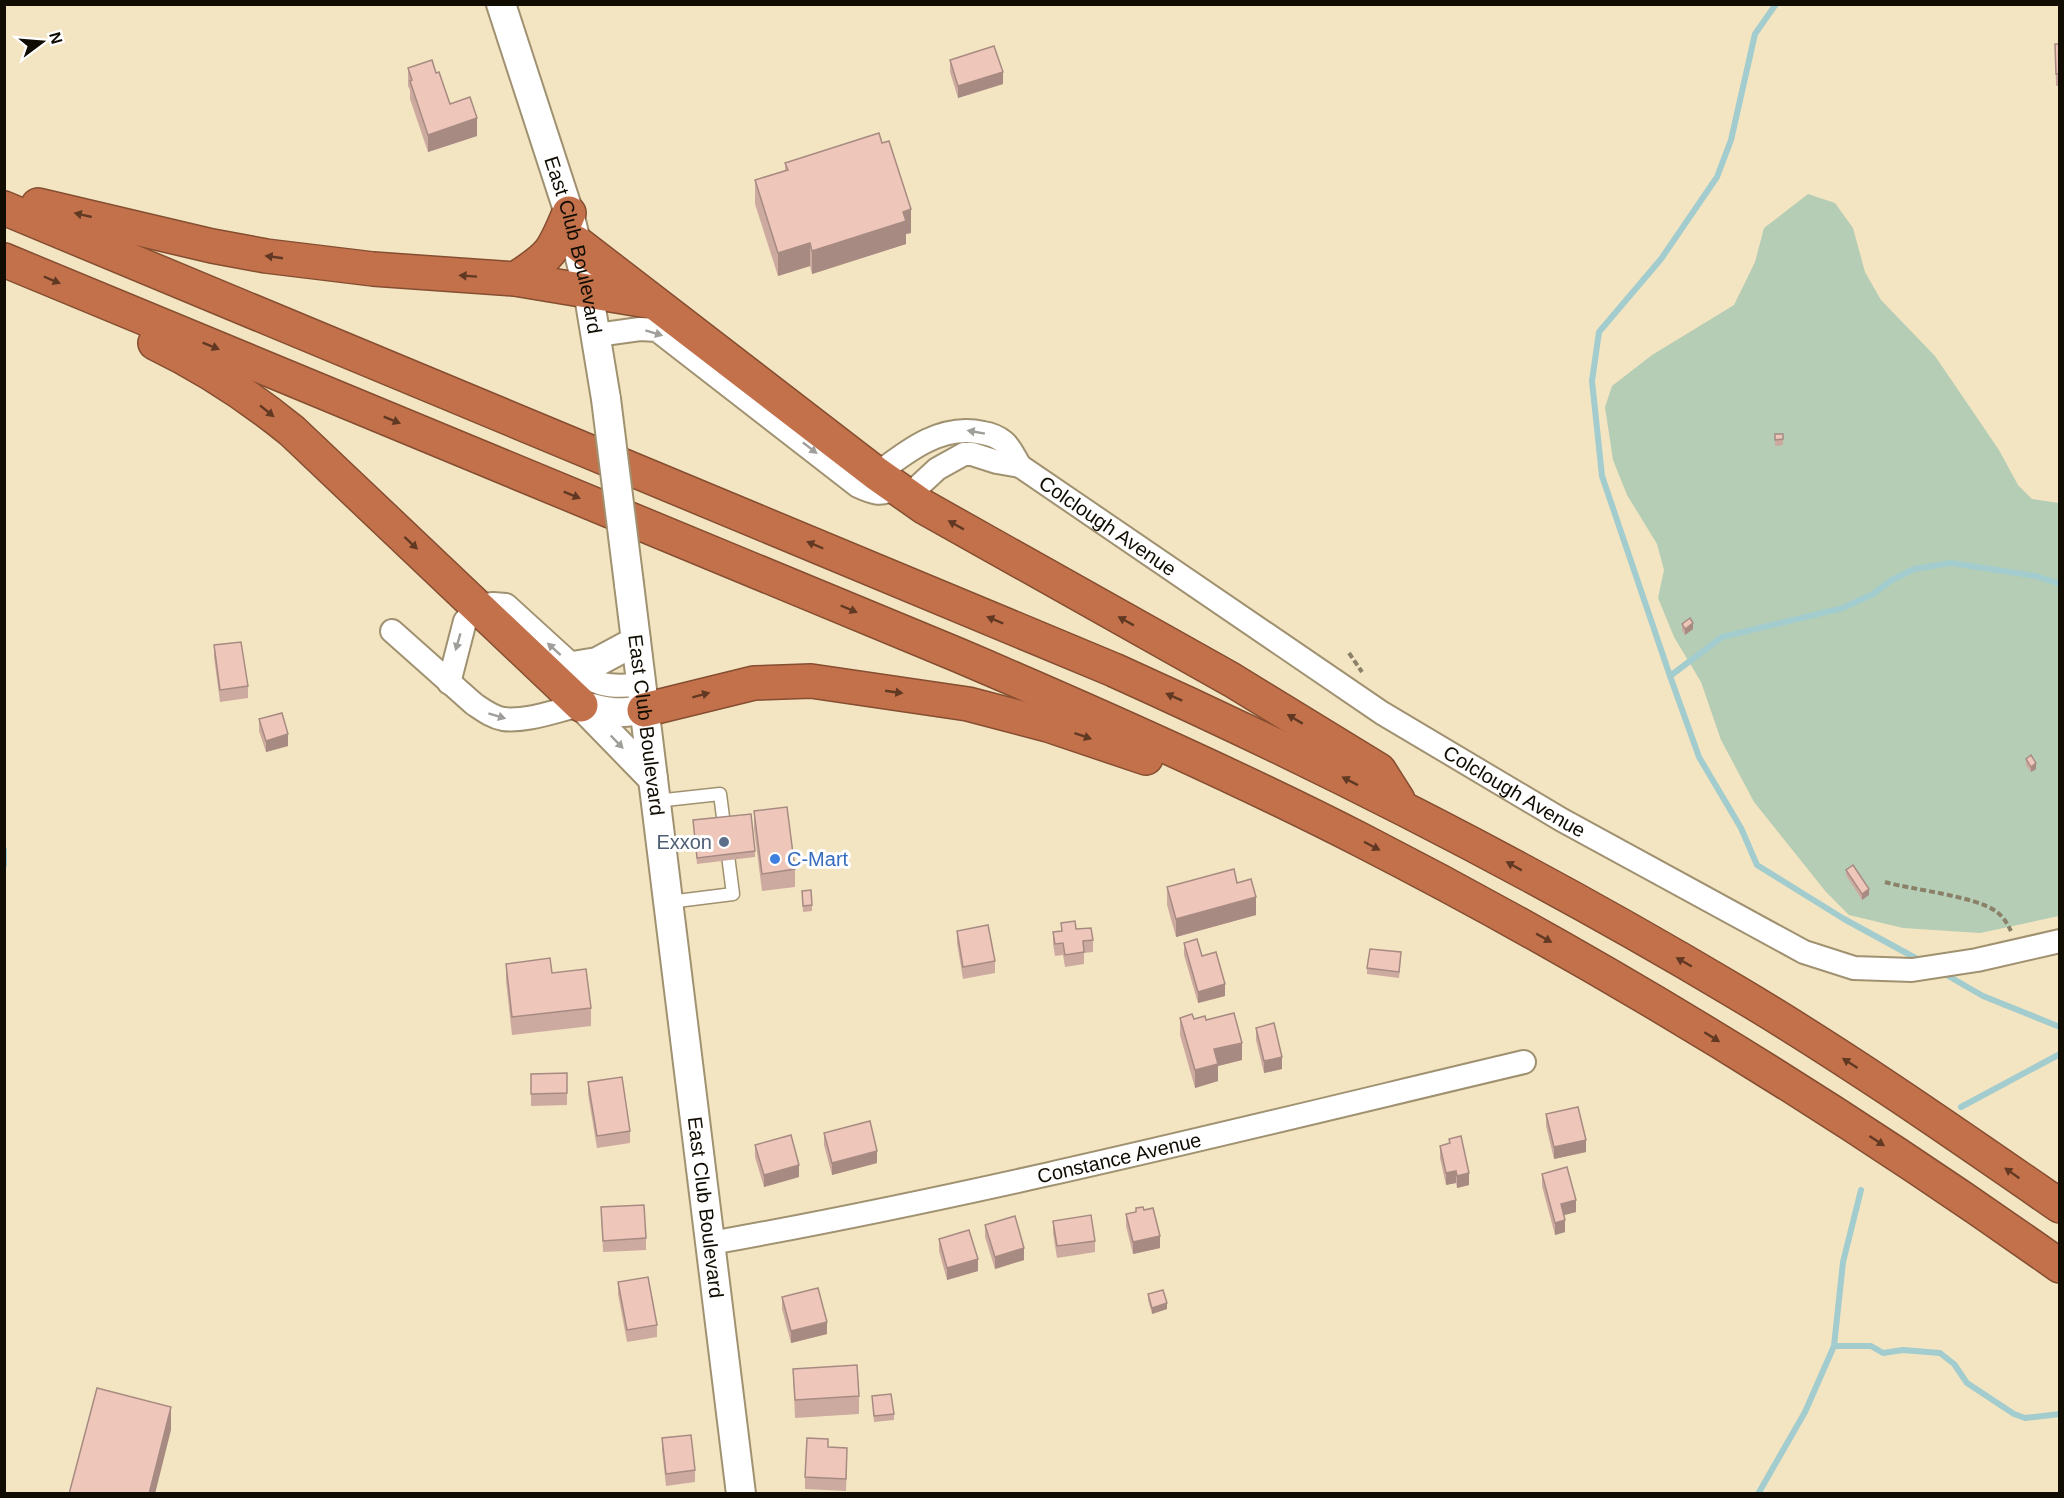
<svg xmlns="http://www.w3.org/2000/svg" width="2064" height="1498" font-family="Helvetica,sans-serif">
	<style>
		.green { fill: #b5cdb5 }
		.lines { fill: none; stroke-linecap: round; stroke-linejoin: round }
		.stream { stroke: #a2cccd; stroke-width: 6 }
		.service-casing { stroke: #a09171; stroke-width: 15 }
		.minor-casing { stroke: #a09171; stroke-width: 26 }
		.tertiary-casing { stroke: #a09171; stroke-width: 32 }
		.motorway-casing { stroke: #854e31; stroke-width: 36 }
		.path { stroke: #8b8169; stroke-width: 4; stroke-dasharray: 6 3; stroke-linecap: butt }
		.service { stroke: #fff; stroke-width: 12 }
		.minor { stroke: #fff; stroke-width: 22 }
		.tertiary { stroke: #fff; stroke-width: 28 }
		.motorway { stroke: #c3714b; stroke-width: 33 }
		.tertiary-bridge-casing { stroke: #a09171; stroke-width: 32; stroke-linecap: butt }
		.tertiary-bridge { stroke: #fff; stroke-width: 28 }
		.wall { fill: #cdaaa0 }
		.shaded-wall { fill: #a78b82 }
		.building { fill: #eec6ba; stroke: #a78b82; stroke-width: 1.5 }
		.oneway { fill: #613923 }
		.oneway2 { fill: #a09e9a }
		.service-dot { fill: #5c6f8a; stroke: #fff; stroke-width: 2 }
		.shop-dot { fill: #3f7fe0; stroke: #fff; stroke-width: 2 }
		.labels { text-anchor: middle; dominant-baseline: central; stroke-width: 6; stroke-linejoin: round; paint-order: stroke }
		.street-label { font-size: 20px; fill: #110c02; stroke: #fff }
		.service-label { font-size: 20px; fill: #4e5e75; stroke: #fff; text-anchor: end }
		.shop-label { font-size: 20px; fill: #366cbe; stroke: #fff; text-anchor: start }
	</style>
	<rect width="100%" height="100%" fill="#f4e5c2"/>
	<!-- green -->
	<path class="green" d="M1808 194 1835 203 1853 228 1865 272 1881 300 1935 356 1999 450 2018 485 2032 499 2059 503V916L1980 933 1903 928 1849 915 1826 892 1754 802 1721 740 1701 682 1674 637 1658 598 1664 570 1657 544 1627 495 1613 460 1605 407 1612 386 1652 355 1734 305 1755 262 1764 228Z"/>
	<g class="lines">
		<!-- stream -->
		<g class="stream">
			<path d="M1776 4 1755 34 1731 140 1717 177 1661 259 1599 332 1592 381 1602 476 1670 676 1699 757 1741 828 1757 865 1844 919 1921 961"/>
			<path d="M1670 676 1722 637 1843 608 1873 594 1892 580 1914 569 1951 563 2036 576 2060 584"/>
			<path d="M4 850V865"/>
			<path d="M1943 973 1983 996 2060 1027"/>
			<path d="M1961 1107 2060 1054"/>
			<path d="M1834 1346H1871L1883 1353 1903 1350 1940 1353 1954 1364 1967 1383 2014 1414 2025 1418 2060 1414"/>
			<path d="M1758 1494 1805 1412 1834 1346 1843 1262 1861 1190"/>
		</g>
		<defs>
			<path id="service" d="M656 801 720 794 733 894 669 902"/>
			<g id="minor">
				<path d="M597 335 640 329 657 330 858 486C871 492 882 497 894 487"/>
				<path id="s1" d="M877 474C907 451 942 423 983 433 990 434 998 437 1004 442 1011 448 1015 458 1020 466L1382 713 1562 820 1804 952 1854 968 1912 970 1977 960 2060 941"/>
				<path d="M908 496 937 469 964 454H972L997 462 1020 466"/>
				<path d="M392 631 474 704C483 710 492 717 503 719 528 722 557 710 581 705"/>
				<path d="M449 683 465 621 477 606 493 604 506 605 585 677C606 688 619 686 641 685"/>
				<path id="s2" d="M711 1243C985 1194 1254 1126 1524 1062"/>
			</g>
			<g id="tertiary">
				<path id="s3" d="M501 4 569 213 588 290 606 399"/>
				<path id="s4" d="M629 584 741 1494"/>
				<path d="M573 666 597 662 636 641"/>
				<path d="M581 705 653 779"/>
				<path d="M581 705C607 713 617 714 644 710"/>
			</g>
			<g id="motorway">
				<path d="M38 205 212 246 266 256 373 269 515 279 647 301"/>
				<path d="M4 208 1114 670C1327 766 1535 872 1736 992 1847 1058 1953 1132 2060 1206"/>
				<path d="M577 243 877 474 924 507 1232 680 1379 770 1398 800"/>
				<path d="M4 260 958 655C1094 713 1230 773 1361 840 1605 965 1837 1108 2060 1266"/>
				<path d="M515 279C551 256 553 252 569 213"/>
				<path d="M155 343C205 367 249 396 292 431L581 705"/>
				<path d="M644 710 754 683 811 681 968 704 1048 725 1146 758"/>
			</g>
		</defs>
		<!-- service casing -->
		<use href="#service" class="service-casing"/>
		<!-- minor casing -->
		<use href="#minor" class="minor-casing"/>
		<!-- tertiary casing -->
		<use href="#tertiary" class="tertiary-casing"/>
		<!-- motorway casing -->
		<use href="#motorway" class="motorway-casing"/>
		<!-- path -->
		<g class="path">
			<path d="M1349 653 1362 672"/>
			<path d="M1885 882C1913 890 1976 896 1997 912 2004 918 2007 923 2011 931"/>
		</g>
		<!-- service -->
		<use href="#service" class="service"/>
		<!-- minor -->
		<use href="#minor" class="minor"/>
		<!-- tertiary -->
		<use href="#tertiary" class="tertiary"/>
		<!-- motorway -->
		<use href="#motorway" class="motorway"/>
		<defs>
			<path id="tertiary-bridge" d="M606 399 629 584"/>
		</defs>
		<!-- tertiary-bridge casing -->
		<use href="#tertiary-bridge" class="tertiary-bridge-casing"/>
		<!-- tertiary-bridge -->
		<use href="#tertiary-bridge" class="tertiary-bridge"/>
	</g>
	<!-- wall -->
	<g class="wall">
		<path d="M2055 44H2060V85L2056 86Z"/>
		<path d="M950 60 1003 84 958 98 950 72Z"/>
		<path d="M408 68 436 73 450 104 477 136 428 152 410 99V90L408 86Z"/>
		<path d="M785 163 911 233 906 234V244L812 274 810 266 778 276 755 204V180L785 170Z"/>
		<path d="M1775 434H1783V445L1775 446Z"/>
		<path d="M1682 624 1693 629 1685 635 1682 630Z"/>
		<path d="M214 645 248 686V698L220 702 214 657Z"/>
		<path d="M259 719 288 746 266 752 259 731Z"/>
		<path d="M2026 759 2036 769 2031 772 2026 765Z"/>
		<path d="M754 811 795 869V887L762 891 754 829Z"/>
		<path d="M693 820 755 851V857L697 864Z"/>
		<path d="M1846 870 1869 895 1862 900 1846 875Z"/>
		<path d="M1237 883 1256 915 1176 937 1167 905V887Z"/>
		<path d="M802 891 812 905V911L803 912Z"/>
		<path d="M1061 923 1076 929 1093 940V952L1084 953V964L1065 967 1063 955 1055 956 1053 944V932L1061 931Z"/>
		<path d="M957 931 995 961V973L963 979 957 943Z"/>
		<path d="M1184 943 1202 956 1225 996 1198 1003 1184 955Z"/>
		<path d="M1401 958 1399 978 1367 974V968Z"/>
		<path d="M506 964 591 1008V1026L512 1035 506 981Z"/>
		<path d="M1180 1018 1206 1020 1242 1060 1218 1066V1081L1195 1088 1180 1035Z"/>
		<path d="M1256 1028 1282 1069 1264 1073 1256 1040Z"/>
		<path d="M567 1073V1105L531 1106V1074Z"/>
		<path d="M588 1082 630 1131V1143L597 1148 588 1094Z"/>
		<path d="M1546 1114 1586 1152 1554 1159 1546 1126Z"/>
		<path d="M824 1133 877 1163 832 1175 824 1145Z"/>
		<path d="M1449 1139 1469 1185 1457 1188 1456 1183 1446 1185 1440 1158V1146L1449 1144Z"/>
		<path d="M755 1145 799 1177 764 1187 755 1157Z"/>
		<path d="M1542 1174 1576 1212 1564 1215 1565 1232 1555 1235 1542 1186Z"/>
		<path d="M601 1207 646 1238V1250L603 1252Z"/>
		<path d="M1136 1208 1144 1210 1160 1248 1133 1254 1126 1226V1214L1136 1212Z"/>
		<path d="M1053 1221 1095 1241V1252L1057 1258 1053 1233Z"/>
		<path d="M985 1225 1024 1260 995 1269 985 1237Z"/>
		<path d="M939 1239 978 1271 947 1280 939 1251Z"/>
		<path d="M618 1282 657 1325V1337L627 1342 618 1294Z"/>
		<path d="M1148 1294 1167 1309 1152 1314 1148 1300Z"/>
		<path d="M782 1297 827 1334 791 1343 782 1309Z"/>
		<path d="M793 1369 859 1396V1414L795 1418Z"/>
		<path d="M872 1396 894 1414V1420L874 1422Z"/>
		<path d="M662 1438 695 1470V1482L666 1486 662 1450Z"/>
		<path d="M828 1447 847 1460 846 1491 805 1489V1477Z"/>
	</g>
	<!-- shaded-wall -->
	<g class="shaded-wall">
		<path d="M1003 72V84L958 98V86Z"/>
		<path d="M477 118V136L428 152V135Z"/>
		<path d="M911 209V233L906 234V244L812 274V251Z"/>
		<path d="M810 243V266L778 276V253Z"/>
		<path d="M1693 623V629L1685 635V629Z"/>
		<path d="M288 734V746L266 752V741Z"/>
		<path d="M2036 763V769L2031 772V767Z"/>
		<path d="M1869 889V895L1862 900V894Z"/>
		<path d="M1256 897V915L1176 937V919Z"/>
		<path d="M1225 984V996L1198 1003V992Z"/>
		<path d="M1242 1043V1060L1218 1066V1081L1195 1088V1070L1214 1049Z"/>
		<path d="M1282 1057V1069L1264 1073V1061Z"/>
		<path d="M1586 1140V1152L1554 1159V1147Z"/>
		<path d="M877 1151V1163L832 1175V1163Z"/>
		<path d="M799 1165V1177L764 1187V1175Z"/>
		<path d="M1456 1171V1183L1446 1185V1173Z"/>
		<path d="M1469 1173V1185L1457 1188V1176Z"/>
		<path d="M1576 1200V1212L1561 1216V1204Z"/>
		<path d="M1565 1220V1232L1555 1235V1223Z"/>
		<path d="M1160 1236V1248L1133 1254V1242Z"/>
		<path d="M1024 1248V1260L995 1269V1257Z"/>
		<path d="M978 1259V1271L947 1280V1268Z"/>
		<path d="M1167 1303V1309L1152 1314V1308Z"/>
		<path d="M827 1322V1334L791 1343V1331Z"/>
		<path d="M171 1407V1430L155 1494H149Z"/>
	</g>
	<!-- building -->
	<g class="building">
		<path d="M2055 44H2060V74H2056Z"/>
		<path d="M994 46 1003 72 958 86 950 60Z"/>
		<path d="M432 60 436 73 439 72 450 104 470 97 477 118 428 135 410 81 412 80 408 68Z"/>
		<path d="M879 133 882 143 889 141 911 209 903 212 906 221 812 251 810 243 778 253 755 180 788 170 785 163Z"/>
		<path d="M1775 434H1783V439L1775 440Z"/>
		<path d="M1690 618 1693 623 1685 629 1682 624Z"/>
		<path d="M241 642 248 686 220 690 214 645Z"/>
		<path d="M282 713 288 734 266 741 259 719Z"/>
		<path d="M2031 755 2036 763 2031 767 2026 759Z"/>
		<path d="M787 807 795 869 762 874 754 811Z"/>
		<path d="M751 814 755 851 697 858 693 820Z"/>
		<path d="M1853 865 1869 889 1862 894 1846 870Z"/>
		<path d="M1234 869 1237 883 1251 879 1256 897 1176 919 1167 887Z"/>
		<path d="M811 890 812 905 803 906 802 891Z"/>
		<path d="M1075 921 1076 929 1091 928 1093 940 1083 941 1084 952 1065 955 1063 943 1055 944 1053 932 1062 931 1061 923Z"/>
		<path d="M988 925 995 961 963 967 957 931Z"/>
		<path d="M1197 939 1202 956 1216 952 1225 984 1198 992 1184 943Z"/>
		<path d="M1370 949 1401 952 1399 972 1367 968Z"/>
		<path d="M550 958 552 973 586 969 591 1008 512 1017 506 964Z"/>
		<path d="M1234 1013 1242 1043 1214 1049 1218 1064 1195 1070 1180 1018 1192 1014 1194 1019 1205 1016 1206 1020Z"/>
		<path d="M1274 1023 1282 1057 1264 1061 1256 1028Z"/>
		<path d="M567 1073V1093L531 1094V1074Z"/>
		<path d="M622 1077 630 1131 597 1136 588 1082Z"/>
		<path d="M1578 1107 1586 1140 1554 1147 1546 1114Z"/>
		<path d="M870 1121 877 1151 832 1163 824 1133Z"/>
		<path d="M791 1135 799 1165 764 1175 755 1145Z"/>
		<path d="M1461 1136 1469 1173 1457 1176 1456 1171 1446 1173 1440 1146 1450 1143 1449 1139Z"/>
		<path d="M1567 1167 1576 1200 1561 1204 1565 1220 1555 1223 1542 1174Z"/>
		<path d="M644 1205 646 1238 603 1241 601 1207Z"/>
		<path d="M1143 1207 1144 1210 1153 1208 1160 1236 1133 1242 1126 1214 1136 1212V1208Z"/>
		<path d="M1091 1215 1095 1241 1057 1246 1053 1221Z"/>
		<path d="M1015 1216 1024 1248 995 1257 985 1225Z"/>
		<path d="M969 1230 978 1259 947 1268 939 1239Z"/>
		<path d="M648 1277 657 1325 627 1330 618 1282Z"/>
		<path d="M818 1288 827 1322 791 1331 782 1297Z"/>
		<path d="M1163 1290 1167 1303 1152 1308 1148 1294Z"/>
		<path d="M857 1365 859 1396 795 1400 793 1369Z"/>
		<path d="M97 1388 171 1407 149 1494H69Z"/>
		<path d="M891 1394 894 1414 874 1416 872 1396Z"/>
		<path d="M691 1435 695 1470 666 1474 662 1438Z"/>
		<path d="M807 1438 828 1439V1447L847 1448 846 1479 805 1477Z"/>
	</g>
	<!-- one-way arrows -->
	<defs><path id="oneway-solid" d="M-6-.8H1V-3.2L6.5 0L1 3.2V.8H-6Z" transform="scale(1.5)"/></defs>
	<g class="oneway">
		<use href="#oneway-solid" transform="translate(83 215) rotate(-167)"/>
		<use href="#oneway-solid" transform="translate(274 257) rotate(-172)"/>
		<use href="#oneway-solid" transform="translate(468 276) rotate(-176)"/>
		<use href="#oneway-solid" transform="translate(52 280) rotate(23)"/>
		<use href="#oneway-solid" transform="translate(211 346) rotate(22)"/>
		<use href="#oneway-solid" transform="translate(267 411) rotate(39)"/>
		<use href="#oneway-solid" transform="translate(392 420) rotate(22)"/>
		<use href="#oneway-solid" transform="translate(572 495) rotate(22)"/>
		<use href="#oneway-solid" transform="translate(956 525) rotate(-151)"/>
		<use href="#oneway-solid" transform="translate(411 543) rotate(43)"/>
		<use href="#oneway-solid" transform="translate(815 545) rotate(-157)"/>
		<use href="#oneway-solid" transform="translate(849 609) rotate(23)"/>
		<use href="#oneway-solid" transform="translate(995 620) rotate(-157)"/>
		<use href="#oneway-solid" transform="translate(1126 621) rotate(-151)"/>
		<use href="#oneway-solid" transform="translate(894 692) rotate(8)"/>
		<use href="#oneway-solid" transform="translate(701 695) rotate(-15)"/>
		<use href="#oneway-solid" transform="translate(1174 697) rotate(-156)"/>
		<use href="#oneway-solid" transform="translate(1295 719) rotate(-149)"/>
		<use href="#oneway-solid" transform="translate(1083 736) rotate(19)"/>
		<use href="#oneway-solid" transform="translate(1350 781) rotate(-153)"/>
		<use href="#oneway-solid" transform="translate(1372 846) rotate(28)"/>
		<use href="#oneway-solid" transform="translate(1514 866) rotate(-151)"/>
		<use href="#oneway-solid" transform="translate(1544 938) rotate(29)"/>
		<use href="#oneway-solid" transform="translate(1684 962) rotate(-150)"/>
		<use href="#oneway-solid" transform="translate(1712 1037) rotate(32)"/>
		<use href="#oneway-solid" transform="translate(1850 1063) rotate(-147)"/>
		<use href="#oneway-solid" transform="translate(1877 1141) rotate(33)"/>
		<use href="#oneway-solid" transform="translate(2012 1173) rotate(-145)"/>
	</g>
	<g class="oneway2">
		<use href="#oneway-solid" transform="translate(654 333) rotate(17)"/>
		<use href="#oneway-solid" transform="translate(976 432) rotate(-170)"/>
		<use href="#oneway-solid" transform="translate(810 448) rotate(38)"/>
		<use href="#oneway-solid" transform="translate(458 642) rotate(106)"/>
		<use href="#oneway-solid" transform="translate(554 649) rotate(-138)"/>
		<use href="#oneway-solid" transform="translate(497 716) rotate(17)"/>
		<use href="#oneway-solid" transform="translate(617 742) rotate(46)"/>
	</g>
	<!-- markers -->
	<circle class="service-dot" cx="724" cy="842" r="6"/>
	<circle class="shop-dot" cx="775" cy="859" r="6"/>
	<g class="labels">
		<!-- street labels -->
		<g class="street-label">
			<text stroke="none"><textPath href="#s3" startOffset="252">East Club Boulevard</textPath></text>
			<text stroke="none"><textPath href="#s1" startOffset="276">Colclough Avenue</textPath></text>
			<text stroke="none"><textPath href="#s4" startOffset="142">East Club Boulevard</textPath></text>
			<text stroke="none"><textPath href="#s1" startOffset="762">Colclough Avenue</textPath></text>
			<text stroke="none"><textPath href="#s2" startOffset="417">Constance Avenue</textPath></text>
			<text stroke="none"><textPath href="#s4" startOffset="628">East Club Boulevard</textPath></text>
		</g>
		<!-- service labels -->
		<g class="service-label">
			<text x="712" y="842">Exxon</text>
		</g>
		<!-- shop labels -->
		<g class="shop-label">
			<text x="787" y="859">C-Mart</text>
		</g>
	</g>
	<!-- border -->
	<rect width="2064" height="1498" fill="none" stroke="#110c02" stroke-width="12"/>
	<!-- north arrow -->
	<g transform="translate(42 42) rotate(74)" stroke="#ffffff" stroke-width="4.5" paint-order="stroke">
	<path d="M0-4.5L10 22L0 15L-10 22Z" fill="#110c02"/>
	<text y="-9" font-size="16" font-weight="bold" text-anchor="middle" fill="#110c02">N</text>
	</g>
</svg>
